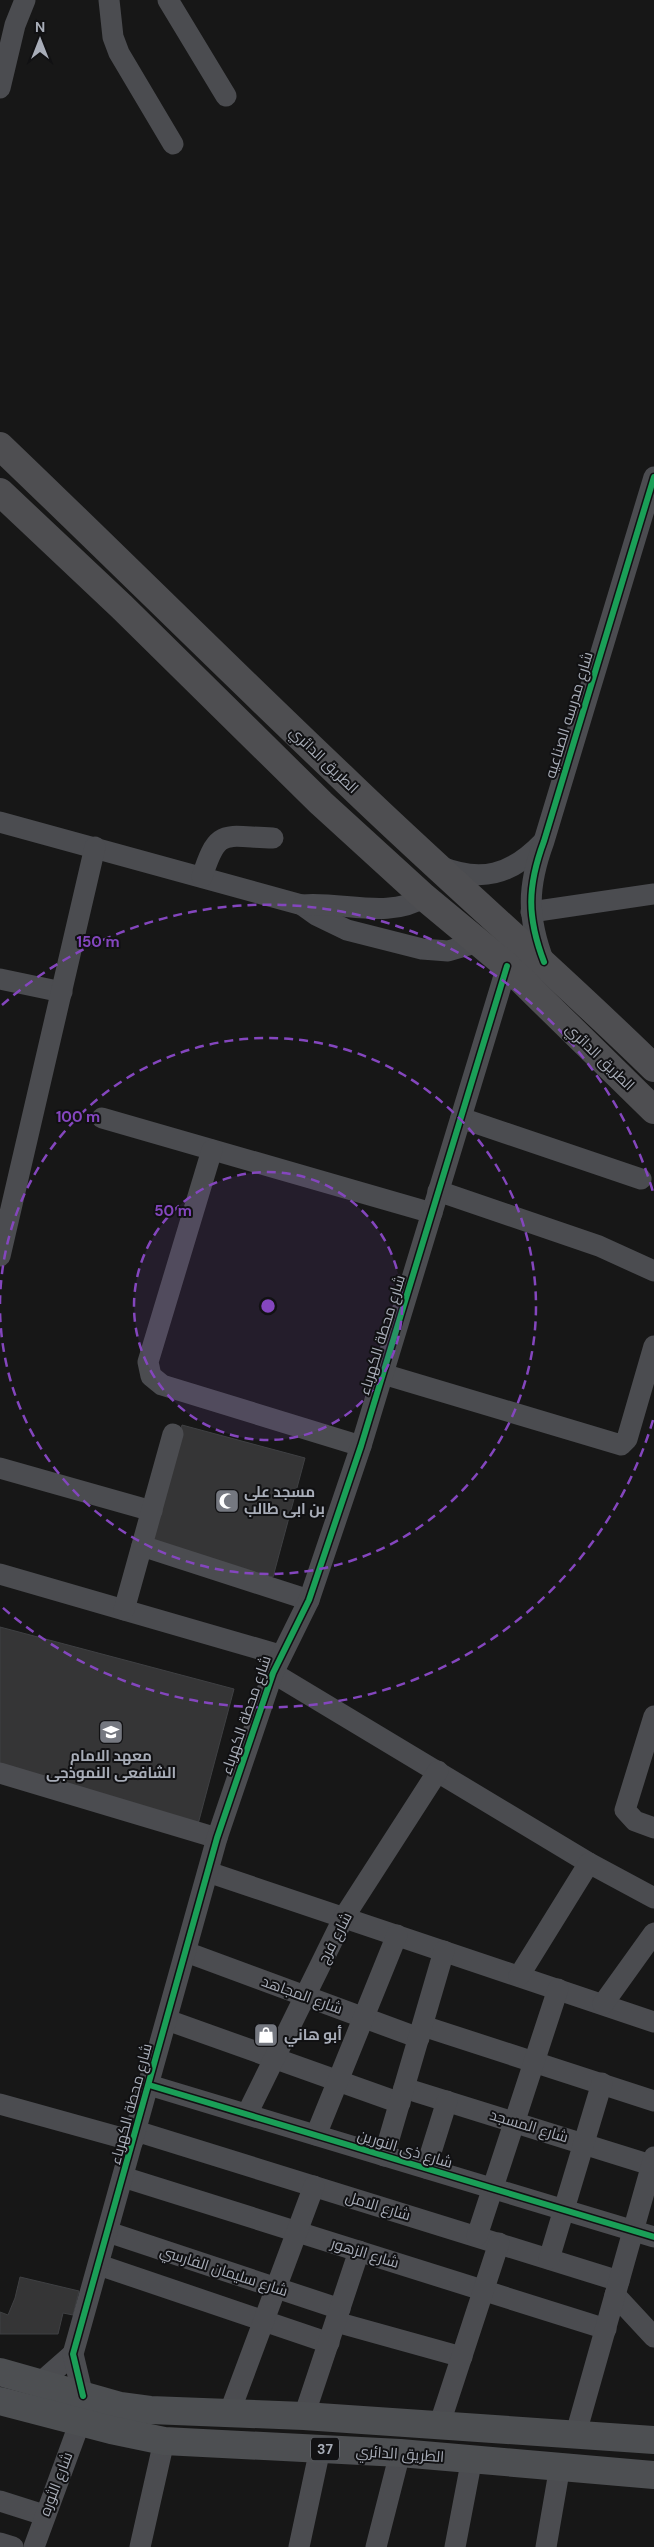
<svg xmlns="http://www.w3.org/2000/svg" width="654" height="2547" font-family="'DM Sans',Cairo,sans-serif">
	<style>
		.building { fill: #353536; stroke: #3f4043 }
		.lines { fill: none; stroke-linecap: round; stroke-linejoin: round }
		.minor { stroke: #4b4c50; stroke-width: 21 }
		.major { stroke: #4d4f52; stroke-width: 28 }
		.highway { stroke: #4e4e51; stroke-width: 28 }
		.cycleway-casing { stroke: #111113; stroke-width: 9 }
		.cycleway { stroke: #1a9f57; stroke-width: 6 }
		.ring { fill: none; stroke: #8446be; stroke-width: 2.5; stroke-dasharray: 9 6 }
		.labels { text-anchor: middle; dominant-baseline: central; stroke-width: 4; stroke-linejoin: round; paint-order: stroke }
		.shield { fill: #111113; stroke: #7b7e86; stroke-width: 1 }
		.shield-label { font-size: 14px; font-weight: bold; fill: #a8adb8 }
		.street-label { font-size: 15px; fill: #a8adb8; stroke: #111113 }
		.poi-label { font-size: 15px; font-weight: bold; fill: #a8adb8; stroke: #111113; text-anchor: start }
		.centre { fill: #8446be; stroke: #111113; stroke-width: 2.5 }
		.ring-label { font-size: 15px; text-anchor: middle; font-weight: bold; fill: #8446be; stroke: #111113; stroke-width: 4; stroke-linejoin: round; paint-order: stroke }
	</style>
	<rect width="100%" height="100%" fill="#171717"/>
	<!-- building -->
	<g class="building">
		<path d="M182 1425 305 1458 273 1577 150 1544Z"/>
		<path d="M0 1627 234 1689 197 1828 0 1776Z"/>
		<path d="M20 2277 79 2291 73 2315 63 2313 58 2334H0V2312L8 2315 15 2298Z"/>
	</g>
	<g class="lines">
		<!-- minor -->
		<g class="minor">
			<path d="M109 0 113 37 119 53 173 144"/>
			<path d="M168 0 226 96"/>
			<path d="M0 88 15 25 25 0"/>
			<path d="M0 822 302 905 316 915 347 930 422 949 448 951 479 942"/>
			<path d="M439 866C481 883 511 875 542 843"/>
			<path d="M202 877C218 826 224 837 273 838"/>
			<path d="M302 905C342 901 389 920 424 897"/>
			<path d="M531 912 654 894"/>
			<path d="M544 962C527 917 527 887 544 841L654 477"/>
			<path d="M0 979 62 992"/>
			<path d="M102 1118 432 1213"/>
			<path d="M461 1118 641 1179"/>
			<path d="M212 1150 148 1362 151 1376 162 1385 361 1446"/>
			<path d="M438 1191 599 1246 654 1271"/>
			<path d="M0 1256 95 847"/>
			<path d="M383 1374 621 1445 627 1439 654 1346"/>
			<path d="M0 1468 152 1511"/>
			<path d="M142 1546 309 1600"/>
			<path d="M0 1574 280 1655"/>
			<path d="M124 1610 173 1434"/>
			<path d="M273 1673 589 1863"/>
			<path d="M654 1716 625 1810 635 1821 654 1828"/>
			<path d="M0 1773 217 1838"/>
			<path d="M208 1872 654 2022"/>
			<path d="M186 1952 419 2038"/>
			<path d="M519 1976 589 1863 654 1898"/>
			<path d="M603 2004 654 1933"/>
			<path d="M167 2020 400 2103"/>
			<path d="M423 2026 654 2101"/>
			<path d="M149 2085 654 2237"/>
			<path d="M404 2088 654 2166"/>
			<path d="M0 2104 133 2141"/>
			<path d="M247 2114 344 1917 438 1771"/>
			<path d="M136 2131 619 2281"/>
			<path d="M316 2135 397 1935"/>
			<path d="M384 2156 444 1951"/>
			<path d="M426 2168 447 2101"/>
			<path d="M123 2177 606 2329"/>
			<path d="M108 2232 340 2309"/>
			<path d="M477 2236 558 1989"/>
			<path d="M549 2259 602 2083"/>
			<path d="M99 2265 329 2343"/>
			<path d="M615 2295 654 2337"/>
			<path d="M336 2322 462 2357"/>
			<path d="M40 2383 73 2354"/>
			<path d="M83 2396 73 2354 217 1838 273 1673 309 1600 361 1446 507 966"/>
			<path d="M229 2414 314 2186"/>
			<path d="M304 2416 359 2251"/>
			<path d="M439 2426 499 2243"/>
			<path d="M576 2433 654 2157"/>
			<path d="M0 2501 44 2515"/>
			<path d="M0 2543 13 2547"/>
			<path d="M34 2547 80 2422"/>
			<path d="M140 2547 164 2441"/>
			<path d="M299 2547 320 2449"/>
			<path d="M376 2547 400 2453"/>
			<path d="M455 2547 472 2458"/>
			<path d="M546 2547 560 2466"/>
		</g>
		<!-- major -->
		<g class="major">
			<path d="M0 2372 120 2406 150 2410 304 2416 654 2440"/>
			<path d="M0 2401 111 2430 164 2441 400 2453 654 2475"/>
		</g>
		<!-- highway -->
		<g class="highway">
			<path d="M0 446C115 556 227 668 342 777 444 876 552 968 654 1068"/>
			<path d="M0 492 122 607 321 803 424 897 507 966 654 1110"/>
		</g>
		<defs>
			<g id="cycleway">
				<path d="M544 962C527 917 527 887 544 841L654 477"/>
				<path d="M149 2085 654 2237"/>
				<path d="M83 2396 73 2354 217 1838 273 1673 309 1600 361 1446 507 966"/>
			</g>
		</defs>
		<!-- cycleway casing -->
		<use href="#cycleway" class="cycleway-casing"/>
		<!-- cycleway -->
		<use href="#cycleway" class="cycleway"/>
	</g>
	<!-- distance rings -->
	<circle cx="268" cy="1306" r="134" fill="#8446be" fill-opacity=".12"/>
	<g class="ring">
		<circle cx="268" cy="1306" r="134"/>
		<path d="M0 1304A268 268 0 1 1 0 1308"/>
		<path d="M653 1420A402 402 0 0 1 2 1607M2 1005A402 402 0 0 1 653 1192"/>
	</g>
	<!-- icons -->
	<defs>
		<symbol id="mosque-square" viewBox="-11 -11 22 22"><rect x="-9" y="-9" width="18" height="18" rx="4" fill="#757880" stroke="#111113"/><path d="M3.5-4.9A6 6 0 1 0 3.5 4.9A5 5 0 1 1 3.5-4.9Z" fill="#fff"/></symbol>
		<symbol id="school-square" viewBox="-11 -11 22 22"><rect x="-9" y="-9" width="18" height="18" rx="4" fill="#757880" stroke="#111113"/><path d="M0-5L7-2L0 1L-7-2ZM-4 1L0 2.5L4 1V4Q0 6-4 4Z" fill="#fff"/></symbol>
		<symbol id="shop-square" viewBox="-11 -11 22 22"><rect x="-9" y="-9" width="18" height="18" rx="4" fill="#757880" stroke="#111113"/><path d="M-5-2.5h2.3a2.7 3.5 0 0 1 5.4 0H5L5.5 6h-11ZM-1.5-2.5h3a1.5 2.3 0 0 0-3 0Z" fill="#fff"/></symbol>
	</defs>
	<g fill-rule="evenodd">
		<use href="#mosque-square" x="213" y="1487" width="28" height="28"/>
		<use href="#school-square" x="97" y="1718" width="28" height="28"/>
		<use href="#shop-square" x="252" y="2021" width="28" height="28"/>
	</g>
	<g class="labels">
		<!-- shield labels -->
		<rect class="shield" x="311" y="2437.5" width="28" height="23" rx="4"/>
		<g class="shield-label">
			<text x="325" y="2449">37</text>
		</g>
		<!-- street labels -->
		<g class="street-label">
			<text transform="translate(569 715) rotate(-73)">شارع مدرسه الصناعيه</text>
			<text transform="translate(324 760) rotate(44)">الطريق الدائري</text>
			<text transform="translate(600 1057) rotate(44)">الطريق الدائري</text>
			<text transform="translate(382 1335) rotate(-73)">شارع محطة الكهرباء</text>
			<text transform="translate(246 1715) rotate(-71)">شارع محطة الكهرباء</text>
			<text transform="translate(335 1938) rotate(-62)">شارع فرج</text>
			<text transform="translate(302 1995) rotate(20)">شارع المجاهد</text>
			<text transform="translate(131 2104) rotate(-75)">شارع محطة الكهرباء</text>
			<text transform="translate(529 2126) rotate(17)">شارع المسجد</text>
			<text transform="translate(405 2149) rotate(17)">شارع ذى النورين</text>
			<text transform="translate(378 2206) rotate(17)">شارع الامل</text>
			<text transform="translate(365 2253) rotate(17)">شارع الزهور</text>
			<text transform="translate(224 2271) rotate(18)">شارع سليمان الفارسي</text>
			<text transform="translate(400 2454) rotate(4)">الطريق الدائري</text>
			<text transform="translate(56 2484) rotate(-69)">شارع الثوره</text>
		</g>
		<!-- poi labels -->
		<g class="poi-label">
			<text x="244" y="1492">مسجد على<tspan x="244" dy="17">بن ابى طالب</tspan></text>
			<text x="111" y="1756" text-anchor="middle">معهد الامام<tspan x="111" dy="17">الشافعى النموذجى</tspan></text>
			<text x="284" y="2035">أبو هاني</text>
		</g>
	</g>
	<circle cx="268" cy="1306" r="8" class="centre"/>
	<g class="ring-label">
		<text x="98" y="947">150 m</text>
		<text x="78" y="1122">100 m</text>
		<text x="173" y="1216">50 m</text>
	</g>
	<!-- north arrow -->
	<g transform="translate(40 40)" stroke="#111113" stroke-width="4" paint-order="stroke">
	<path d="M0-4L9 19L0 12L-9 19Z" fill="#a8adb8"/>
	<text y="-8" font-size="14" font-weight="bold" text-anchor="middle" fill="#a8adb8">N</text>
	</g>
</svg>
